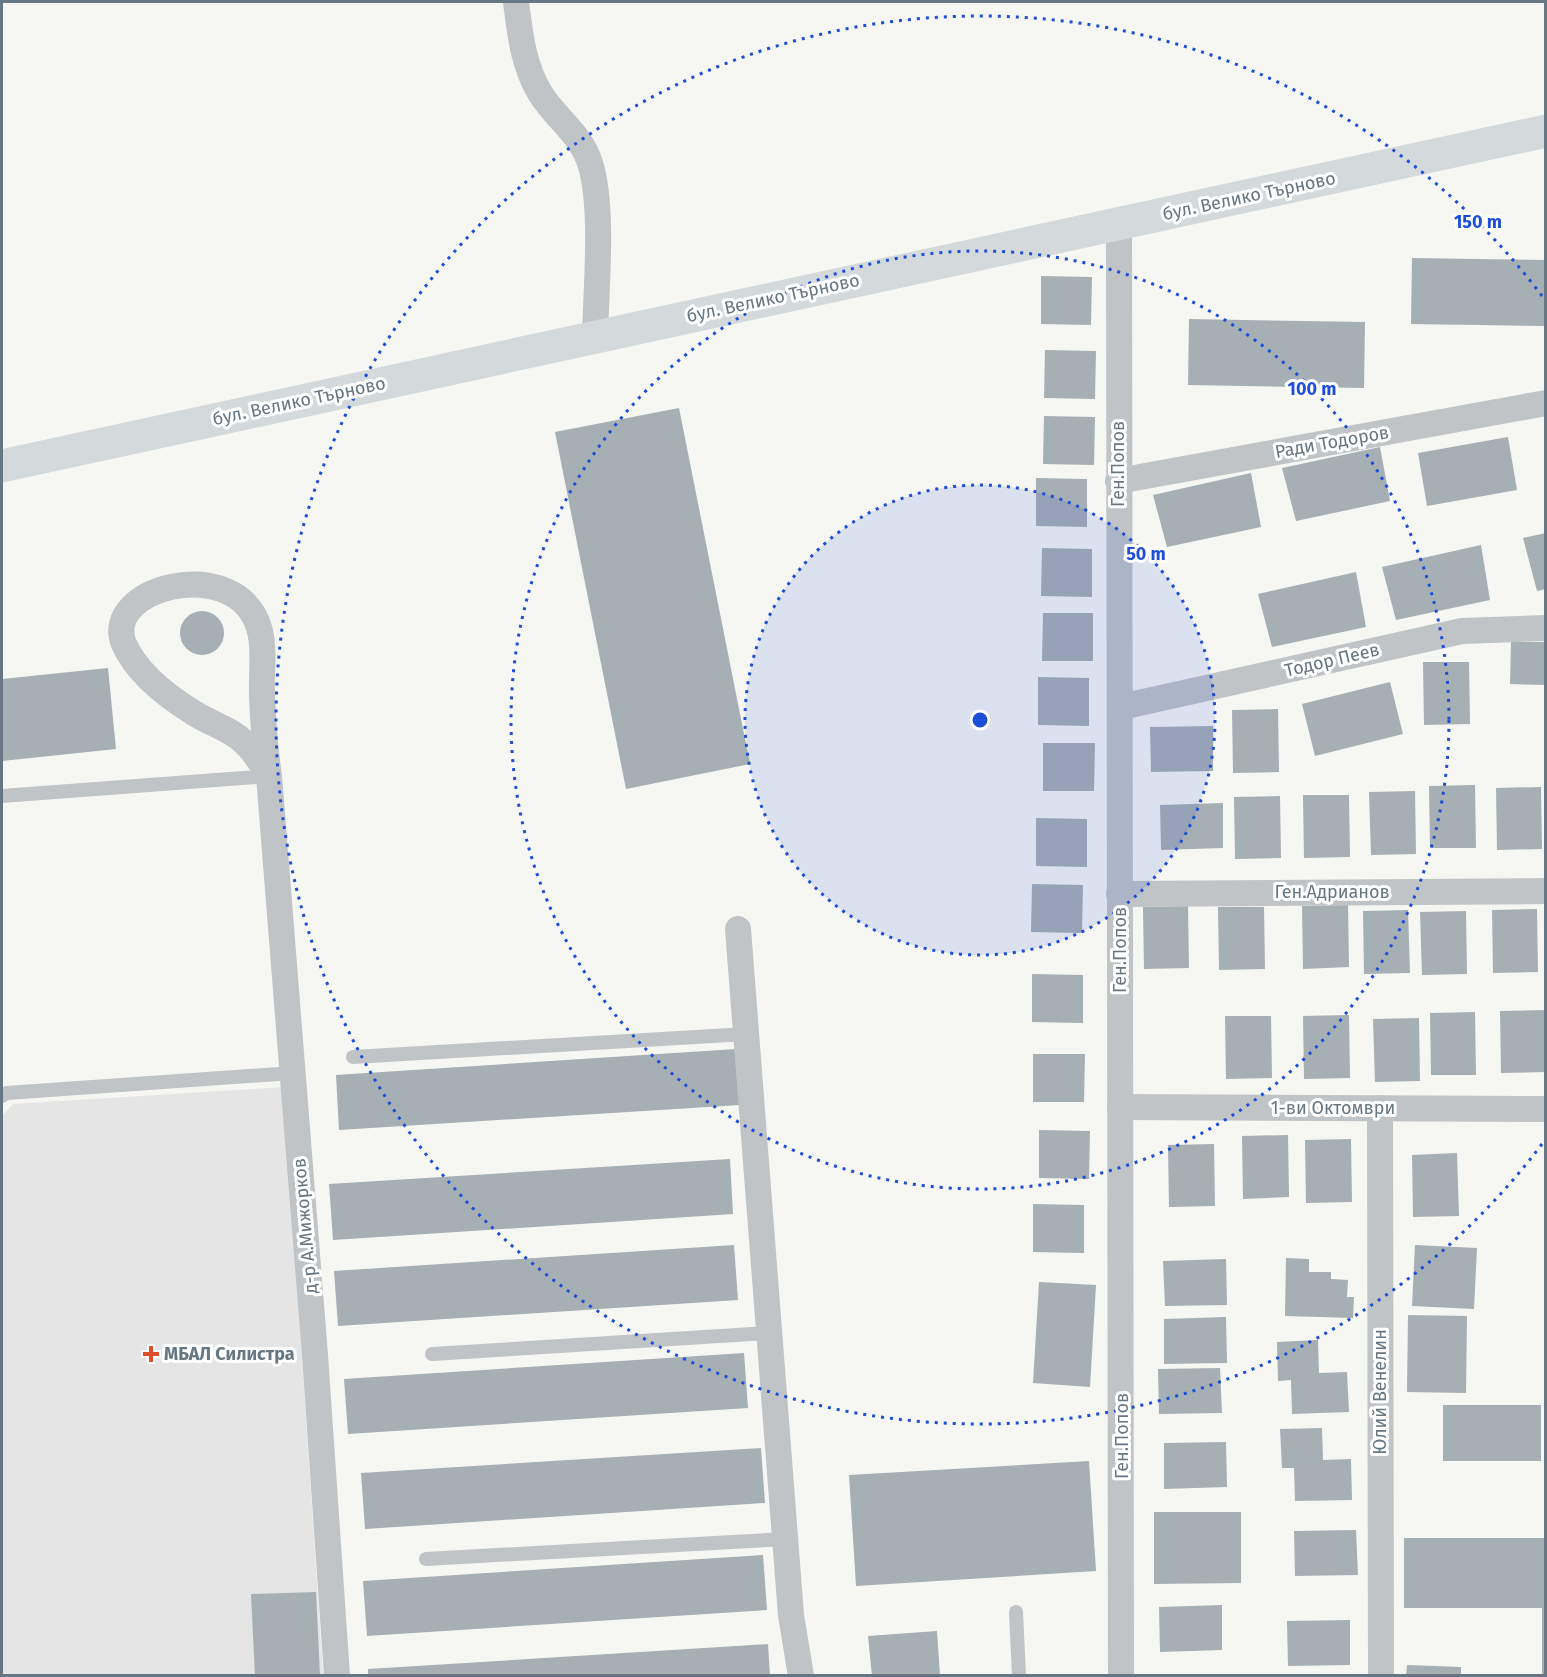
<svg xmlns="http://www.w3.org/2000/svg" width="1547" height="1677" font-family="'Fira Sans',sans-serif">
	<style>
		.built { fill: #e4e5e4 }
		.building { fill: #a6afb4 }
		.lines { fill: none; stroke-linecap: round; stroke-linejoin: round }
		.service { stroke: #c0c4c7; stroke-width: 14 }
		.minor { stroke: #c0c4c7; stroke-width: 26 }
		.secondary { stroke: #d4d9dc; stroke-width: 33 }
		.ring { fill: none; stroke: #1d4ed8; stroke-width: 3; stroke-dasharray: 3 6 }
		.poi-dot { fill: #dd4e2d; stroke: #fff; stroke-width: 2 }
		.labels { text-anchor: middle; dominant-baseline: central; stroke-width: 6; stroke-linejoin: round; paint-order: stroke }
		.street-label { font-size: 18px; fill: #667783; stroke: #fff }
		.poi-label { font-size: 18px; font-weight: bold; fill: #667783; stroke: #fff; text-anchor: start }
		.centre { fill: #1d4ed8; stroke: #fff; stroke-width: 3 }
		.ring-label { font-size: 18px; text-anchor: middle; font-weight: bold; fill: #1d4ed8; stroke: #fff; stroke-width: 6; stroke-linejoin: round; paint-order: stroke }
	</style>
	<rect width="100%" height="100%" fill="#f6f6f3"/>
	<!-- built -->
	<path class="built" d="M284 1087 323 1675H2V1116L13 1104Z"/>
	<!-- building -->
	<g class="building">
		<path d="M1412 258 1546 260V326L1411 324Z"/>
		<path d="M1041 276 1092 277 1091 325 1041 324Z"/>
		<path d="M1189 319 1365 322 1364 388 1188 385Z"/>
		<path d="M1045 350 1096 351 1095 399 1044 398Z"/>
		<path d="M679 408 750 764 626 789 555 432Z"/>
		<path d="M1044 416 1095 417 1094 465 1043 464Z"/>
		<path d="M1508 437 1517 490 1427 506 1418 453Z"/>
		<path d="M1380 447 1390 501 1296 521 1282 468Z"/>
		<path d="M1251 473 1261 527 1167 547 1153 495Z"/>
		<path d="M1036 478 1087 479V527L1036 526Z"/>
		<path d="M1546 533V589L1537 591 1523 538Z"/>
		<path d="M1481 545 1490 600 1396 620 1382 567Z"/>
		<path d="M1042 548 1092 549V597L1041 596Z"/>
		<path d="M1356 572 1366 627 1272 647 1258 594Z"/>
		<circle cx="202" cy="633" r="22"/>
		<path d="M1043 613H1093V661H1042Z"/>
		<path d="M1511 642H1546V685L1510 684Z"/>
		<path d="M1423 662H1469L1470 724 1424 725Z"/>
		<path d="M108 668 116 749 2 761V679Z"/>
		<path d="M1038 677 1089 678V726L1038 725Z"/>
		<path d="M1390 682 1403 734 1315 756 1302 704Z"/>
		<path d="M1278 709 1279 772 1233 773 1232 710Z"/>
		<path d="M1213 726V771L1151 772 1150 727Z"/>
		<path d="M1043 743H1095L1094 791H1043Z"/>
		<path d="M1475 785 1476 848H1430L1429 786Z"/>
		<path d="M1541 787 1542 849 1497 850 1496 788Z"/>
		<path d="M1415 791 1416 854 1371 855 1369 792Z"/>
		<path d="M1303 795H1349L1350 857 1304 858Z"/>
		<path d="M1280 796 1281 858 1235 859 1234 797Z"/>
		<path d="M1223 803V848L1161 850 1160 805Z"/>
		<path d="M1036 818 1087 819V867L1036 866Z"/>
		<path d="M1032 884 1083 885 1082 933 1031 932Z"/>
		<path d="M1348 905 1349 967 1303 969 1302 906Z"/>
		<path d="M1188 906 1189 968 1144 969 1143 907Z"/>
		<path d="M1218 907H1264L1265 969 1219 970Z"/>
		<path d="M1537 909 1538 972 1493 973 1492 910Z"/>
		<path d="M1408 910 1410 973 1364 974 1363 911Z"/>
		<path d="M1466 911 1467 974 1422 975 1420 912Z"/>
		<path d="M1032 974 1083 975V1023L1032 1022Z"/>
		<path d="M1545 1010 1546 1072 1501 1073 1500 1011Z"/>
		<path d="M1475 1012 1476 1075H1431L1430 1013Z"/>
		<path d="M1349 1015 1350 1078 1304 1079 1303 1016Z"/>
		<path d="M1225 1016H1271L1272 1078 1226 1079Z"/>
		<path d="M1419 1018 1420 1081 1375 1082 1373 1019Z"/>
		<path d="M736 1049 740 1105 339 1130 336 1075Z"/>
		<path d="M1033 1054H1085L1084 1102H1033Z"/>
		<path d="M1039 1130 1090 1131 1089 1179 1039 1178Z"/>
		<path d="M1288 1135 1289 1197 1243 1199 1242 1136Z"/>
		<path d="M1351 1139 1352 1202 1306 1203 1305 1140Z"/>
		<path d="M1214 1144 1215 1206 1169 1207 1168 1145Z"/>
		<path d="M1457 1153 1459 1216 1413 1217 1412 1155Z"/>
		<path d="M730 1159 733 1214 333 1240 329 1184Z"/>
		<path d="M1033 1204 1084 1205V1253L1033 1252Z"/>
		<path d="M734 1245 738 1300 338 1326 334 1271Z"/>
		<path d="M1415 1245 1477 1248 1474 1309 1412 1306Z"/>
		<path d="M1286 1258 1309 1259V1272H1331V1279L1348 1280 1347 1297H1354L1353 1318 1285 1316Z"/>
		<path d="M1226 1259 1227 1305 1165 1306 1163 1261Z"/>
		<path d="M1039 1282 1096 1285 1090 1387 1033 1383Z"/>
		<path d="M1408 1315 1467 1316 1466 1393 1407 1392Z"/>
		<path d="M1226 1317 1227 1363 1164 1364V1319Z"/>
		<path d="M1318 1340 1319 1373 1347 1372 1349 1412 1292 1414 1291 1380 1278 1381 1277 1342Z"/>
		<path d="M744 1353 748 1408 348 1434 344 1379Z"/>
		<path d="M1220 1368 1222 1413 1159 1414 1158 1369Z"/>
		<rect x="1443" y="1405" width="98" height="56"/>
		<path d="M1322 1428 1323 1460 1351 1459 1352 1500 1295 1501 1294 1468H1282L1280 1429Z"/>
		<path d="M1226 1442 1227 1487 1164 1489V1443Z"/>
		<path d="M761 1448 765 1503 365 1529 361 1473Z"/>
		<path d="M1089 1461 1096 1571 856 1586 849 1475Z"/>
		<path d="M1154 1512H1241V1583L1154 1584Z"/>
		<path d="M1356 1530 1358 1575 1295 1576 1294 1531Z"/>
		<path d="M1404 1538H1546V1676H1542V1608H1404Z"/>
		<path d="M763 1555 767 1610 367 1636 363 1581Z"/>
		<path d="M316 1592 320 1676H255L251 1594Z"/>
		<path d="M1222 1605V1650L1160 1652 1159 1607Z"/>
		<path d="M1350 1620V1665L1288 1666 1287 1621Z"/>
		<path d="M937 1631 940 1676H872L868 1636Z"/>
		<path d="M768 1644 770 1676H368V1669Z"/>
		<path d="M1407 1665 1461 1667V1676H1406Z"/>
	</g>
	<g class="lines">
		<!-- service -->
		<g class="service">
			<path d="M2 796 269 776"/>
			<path d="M353 1057 747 1034"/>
			<path d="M2 1096 7 1093 293 1073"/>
			<path d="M432 1354 769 1333"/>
			<path d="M426 1559 785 1539"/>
			<path d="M1016 1612 1019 1676"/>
		</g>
		<!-- minor -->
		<g class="minor">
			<path d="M516 2C520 33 523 65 540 93 555 118 581 134 590 163 604 207 596 288 595 336"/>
			<path d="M1119 224 1121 1676"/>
			<path d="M1118 481 1546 403"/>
			<path d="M1121 707 1462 631 1546 628"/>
			<path d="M269 776C262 765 255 752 245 743 231 729 211 724 194 713 168 697 137 673 124 644 101 589 229 554 257 622 266 643 261 673 262 695 263 722 265 749 269 776L315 1355 337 1676"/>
			<path d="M1119 894 1546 891"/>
			<path d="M738 929 791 1615 801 1676"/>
			<path d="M1120 1107 1546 1109"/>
			<path d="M1380 1108 1381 1676"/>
		</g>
		<!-- secondary -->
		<path class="secondary" d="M2 466 1546 131"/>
	</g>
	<!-- distance rings -->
	<circle cx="980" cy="720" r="235" fill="#1d4ed8" fill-opacity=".12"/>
	<g class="ring">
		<circle cx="980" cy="720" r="235"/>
		<circle cx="980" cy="720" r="469"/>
		<path d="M1542 1144A704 704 0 1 1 1542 296"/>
	</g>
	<!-- markers -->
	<path class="poi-dot" d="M148 1345h6v6h6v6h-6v6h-6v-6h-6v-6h6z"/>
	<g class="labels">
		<!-- street labels -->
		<g class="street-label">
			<text transform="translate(1249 196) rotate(-12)">бул. Велико Търново</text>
			<text transform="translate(773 298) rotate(-12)">бул. Велико Търново</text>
			<text transform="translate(299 401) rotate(-12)">бул. Велико Търново</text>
			<text transform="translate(1332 442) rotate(-10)">Ради Тодоров</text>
			<text transform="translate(1118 464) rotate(-90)">Ген.Попов</text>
			<text transform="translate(1332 660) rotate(-13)">Тодор Пеев</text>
			<text x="1332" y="892">Ген.Адрианов</text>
			<text transform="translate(1120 950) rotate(-90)">Ген.Попов</text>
			<text x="1333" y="1108">1-ви Октомври</text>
			<text transform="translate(305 1226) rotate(-95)">д-р А.Мижорков</text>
			<text transform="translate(1380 1392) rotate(-90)">Юлий Венелин</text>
			<text transform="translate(1122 1436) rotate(-90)">Ген.Попов</text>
		</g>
		<!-- poi labels -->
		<g class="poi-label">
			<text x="164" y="1354">МБАЛ Силистра</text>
		</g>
	</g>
	<circle cx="980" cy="720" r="9" class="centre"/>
	<g class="ring-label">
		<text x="1478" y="228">150 m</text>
		<text x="1312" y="395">100 m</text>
		<text x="1146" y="560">50 m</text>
	</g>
	<!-- border -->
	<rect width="1547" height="1677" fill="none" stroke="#667783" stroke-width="6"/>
</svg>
